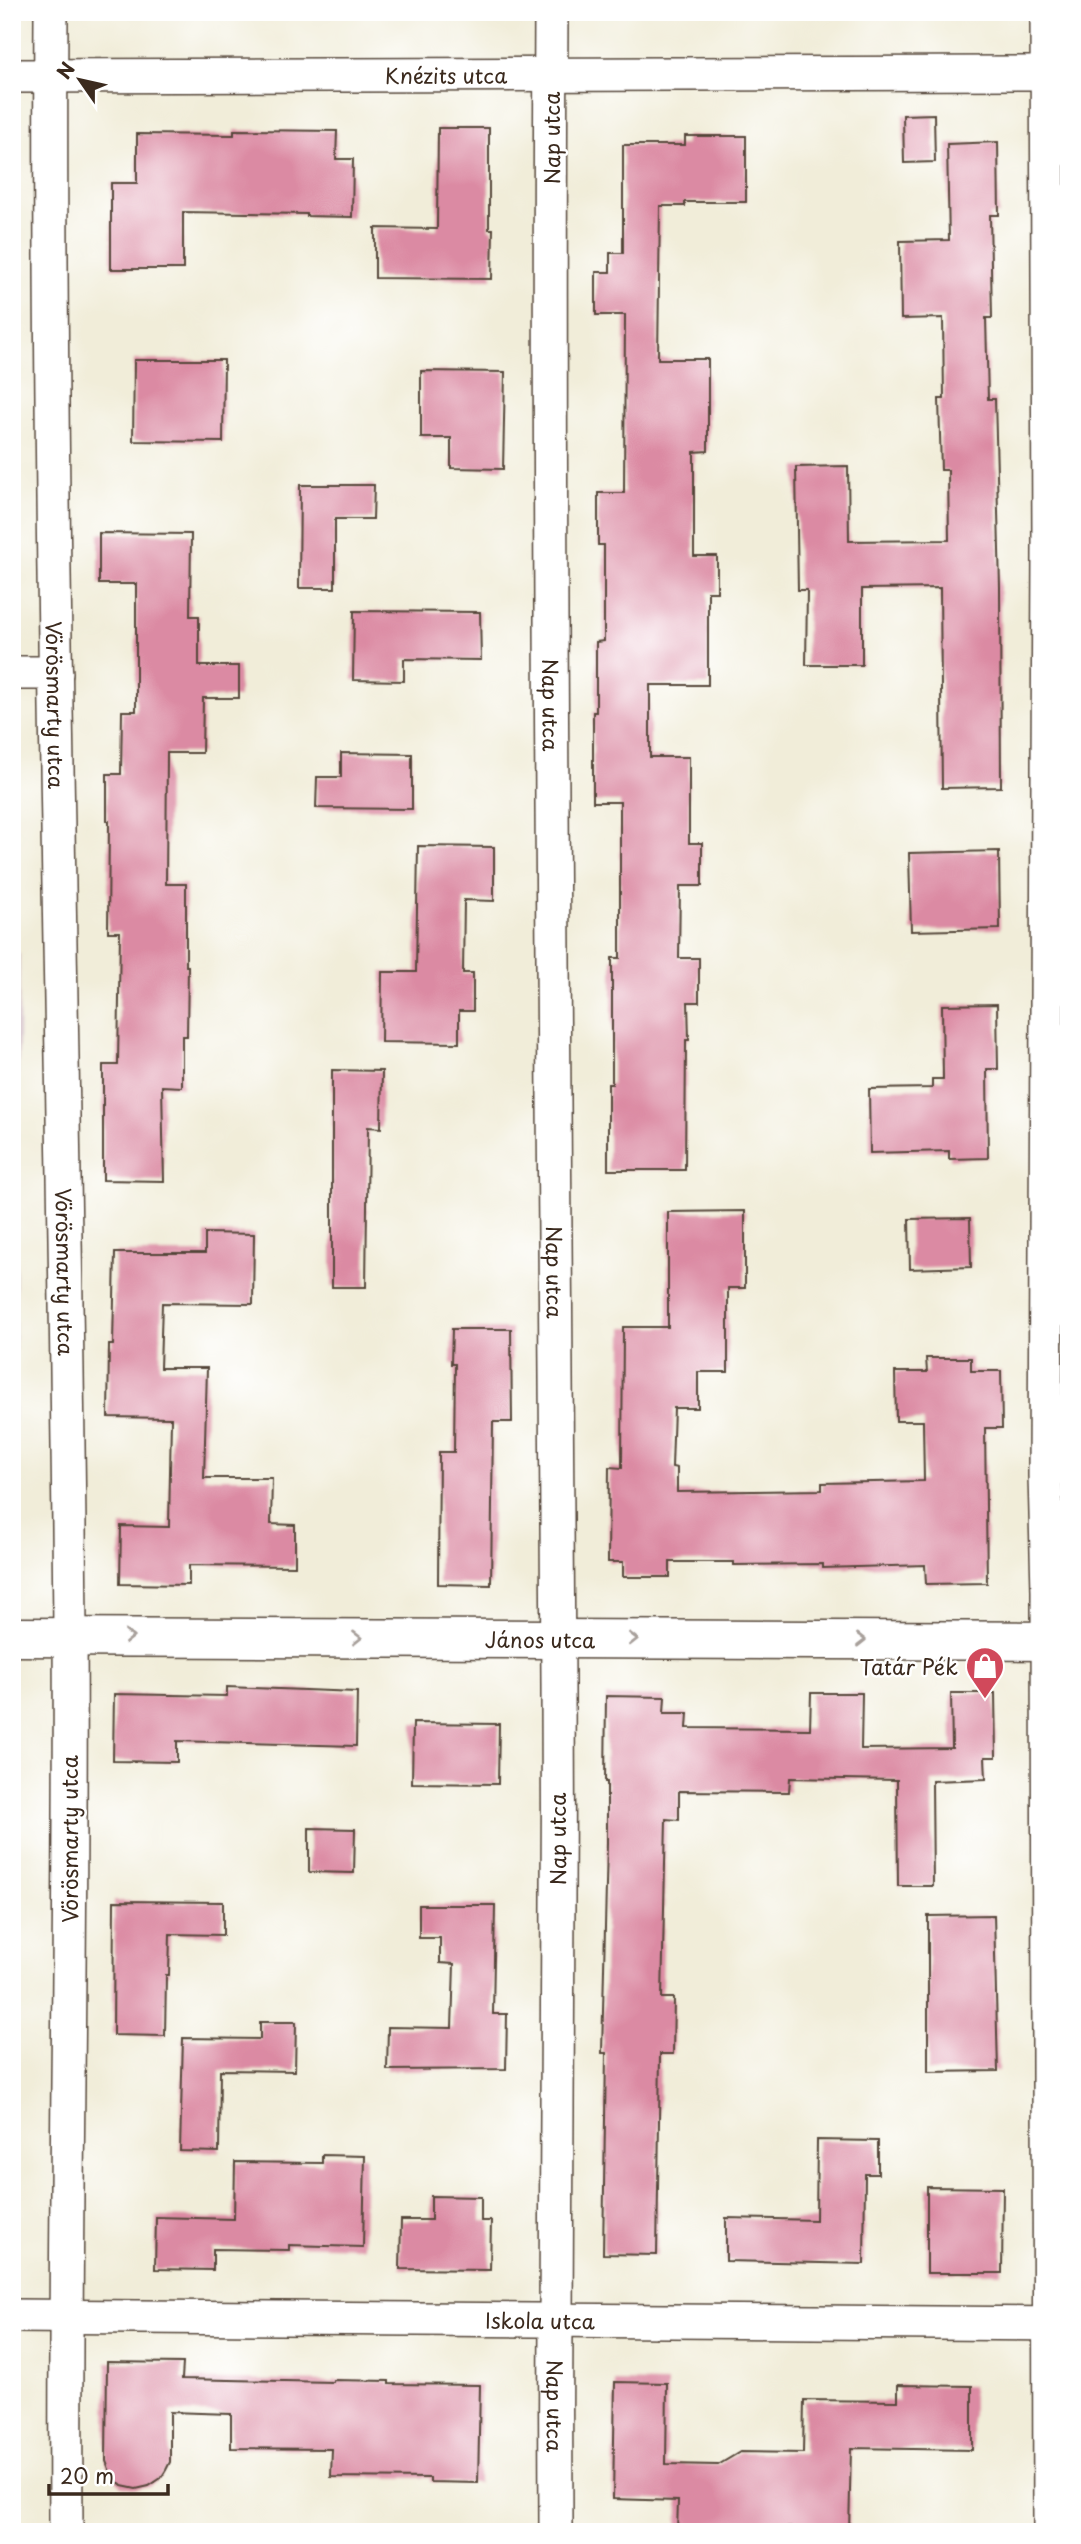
<svg xmlns="http://www.w3.org/2000/svg" width="1081" height="2544" font-family="'Playpen Sans',sans-serif">
	<style>
		.industrial { fill: #d2bdc6 }
		.building { fill: #db8aa3 }
		.lines { fill: none; stroke-linecap: round; stroke-linejoin: round }
		.minor-casing { stroke: #56473a; stroke-width: 36 }
		.tertiary-casing { stroke: #56473a; stroke-width: 41 }
		.minor { stroke: #fff; stroke-width: 33 }
		.tertiary { stroke: #fff; stroke-width: 38 }
		.oneway { stroke: #a79f9a }
		.labels { text-anchor: middle; dominant-baseline: central; stroke-width: 5; stroke-linejoin: round; paint-order: stroke }
		.street-label { font-size: 21px; fill: #3b2a1e; stroke: #fff }
		.poi-label { font-size: 21px; fill: #3b2a1e; stroke: #fff; text-anchor: end }
	</style>
	<rect width="100%" height="100%" fill="#fff"/>
	<filter id="ink" filterUnits="userSpaceOnUse"><feTurbulence type="fractalNoise" baseFrequency=".0143" numOctaves="2"/><feDisplacementMap in="SourceGraphic" scale="14" xChannelSelector="R" yChannelSelector="G"/><feConvolveMatrix kernelMatrix="1 2 1 2 8 2 1 2 1" color-interpolation-filters="sRGB"/></filter>
	<filter id="wash" filterUnits="userSpaceOnUse"><feTurbulence type="fractalNoise" baseFrequency=".00686" numOctaves="4" result="noise"/><feDisplacementMap in="SourceGraphic" scale="28" xChannelSelector="R" yChannelSelector="G"/><feGaussianBlur stdDeviation="1.57" result="paint"/><feColorMatrix in="noise" values="0 0 0 0 0 0 0 0 0 0 0 0 0 0 0 0 0 1.4 0 .05"/><feComposite in="paint" operator="in"/></filter>
	<g filter="url(#wash)">
		<rect width="100%" height="100%" fill="#f1edd9"/>
		<!-- industrial -->
		<path class="industrial" d="M12 952 20 953 13 1590H12Z"/>
		<g id="blocks">
			<!-- building -->
			<g class="building">
				<path d="M934 114 935 162 904 163 903 115Z"/>
				<path d="M438 128H489V229H493L492 279 375 278V228L437 229Z"/>
				<path d="M234 130 337 131 336 159H353L352 217 307 216V214L183 212V269H111V183H137V134L234 135Z"/>
				<path d="M685 136H746V202H685V206H660L658 359H708V451L694 452V556H717V592H708V685H650V757H689V843H702V886H680L679 958H699V1002H688L689 1040H686L685 1170H608V1084H612V958H620V802H593V712H596V642L604 641V545H598V493H624L625 315H596V272H610V253H623V145H685Z"/>
				<path d="M998 142 999 215H990L992 318H986L988 399H995L1000 587 1001 787 942 788 940 588 862 589V665H806L807 590H798L796 467 848 466 849 541 949 540 948 470H941L939 399H944L943 318 901 319 900 241 949 240 947 144Z"/>
				<path d="M134 360H224L223 442 133 441Z"/>
				<path d="M421 371 505 372 503 469 451 468V438H421Z"/>
				<path d="M300 485H374L373 519H335V588H299Z"/>
				<path d="M99 533 191 534 190 616H199V666H239V698H203L202 753H167L166 884H186V966H188L187 1036H182V1087L162 1086 164 1181 103 1180V1065H118L120 932H108L109 821H107V774H121L122 711H136V584H99Z"/>
				<path d="M354 611 480 612 481 660 404 659V681L353 680Z"/>
				<path d="M341 753 412 754V809L316 808 317 777H341Z"/>
				<path d="M418 846 494 847V901L464 900 463 973H473V1011H459V1043L381 1042 382 972H416Z"/>
				<path d="M999 851 1000 929 911 931 909 853Z"/>
				<path d="M997 1004 998 1069H987L988 1158 949 1159V1151L870 1153 869 1089 932 1088V1079H943L942 1005Z"/>
				<path d="M332 1070 382 1071 381 1128 368 1127 366 1287H332Z"/>
				<path d="M745 1211V1288H728V1372H698V1408H674L672 1467 677 1468V1492L822 1490V1483L924 1481 923 1421H896L895 1372H927L926 1358H971V1371H1001L1002 1428H985L987 1583 926 1584 925 1565 823 1568V1564L734 1565V1562H670V1577H623V1562H608L609 1467 622 1468 623 1327H668V1212Z"/>
				<path d="M970 1218 971 1267 910 1269 909 1219Z"/>
				<path d="M205 1233 254 1234 253 1304 162 1303 160 1368H207L204 1478H272L271 1524 295 1525V1566L189 1565V1585L120 1584 121 1526 169 1527 171 1418 108 1417 109 1345H113L115 1253H205Z"/>
				<path d="M452 1329H511L512 1422H493L491 1585 438 1584 439 1452H454L455 1364H451Z"/>
				<path d="M227 1687 357 1692 356 1746 177 1741V1762L113 1761 114 1694 227 1696Z"/>
				<path d="M811 1693H862L861 1749 952 1748 951 1693H995L996 1757H985L986 1779 932 1781 933 1886H898L897 1780 790 1778 789 1792 679 1791V1820L666 1819 662 1998H674L673 2054H660L657 2255 603 2254 606 2053H602L607 1843V1782H605L606 1696 665 1697 664 1713H688L687 1728 810 1729Z"/>
				<path d="M413 1723 499 1724 498 1784 412 1783Z"/>
				<path d="M309 1828 355 1829 354 1873 309 1872Z"/>
				<path d="M114 1901 223 1902V1935L170 1934 169 1975H166L165 2036 113 2035Z"/>
				<path d="M419 1905H495L493 2014H507L506 2069 387 2070 388 2027 452 2028 454 1964 440 1963V1938H419Z"/>
				<path d="M994 1915 998 2071 928 2072V1916Z"/>
				<path d="M260 2022H296L295 2071 220 2070 219 2152 180 2151 183 2038 260 2039Z"/>
				<path d="M817 2140 878 2141V2174H865L864 2264 726 2261V2218L816 2220Z"/>
				<path d="M322 2155 365 2156 363 2247 289 2245V2250L213 2249V2270L155 2269 156 2217 234 2219 235 2162 322 2163Z"/>
				<path d="M927 2187 1003 2188 1002 2273H927Z"/>
				<path d="M431 2196 481 2197V2221H491L490 2270 400 2269 401 2220H431Z"/>
				<path d="M107 2362 183 2363 182 2379 333 2382V2380L389 2381V2384L480 2385 478 2483 430 2482V2478L331 2477 332 2449 231 2448V2414L170 2412V2462L166 2470 161 2478 149 2486 136 2489 122 2486 112 2477 106 2461Z"/>
				<path d="M615 2382 667 2383 666 2464 718 2465 740 2452 803 2453 804 2400 898 2401V2385L972 2386V2450L851 2448 849 2532H802V2528L739 2527V2532H677L678 2501 613 2499Z"/>
			</g>
		</g>
	</g>
	<g filter="url(#ink)">
		<use href="#blocks" fill-opacity="0" stroke="#56473a" stroke-width="2"/>
		<g class="lines">
			<defs>
				<g id="minor">
					<path id="s1" d="M51 12C48 552 66 1093 70 1633 72 1932 64 2232 66 2532"/>
					<path id="s2" d="M551 12C548 569 555 1127 558 1683 560 1966 554 2249 556 2532"/>
					<path d="M1047 12 1049 546 1045 1475 1048 1591 1050 2532"/>
					<path id="s3" d="M12 76 1047 73"/>
					<path d="M12 673H56"/>
					<path id="s4" d="M12 2316 1069 2324"/>
				</g>
				<g id="tertiary">
					<path id="s5" d="M12 1637 1069 1641"/>
				</g>
			</defs>
			<!-- minor casing -->
			<use href="#minor" class="minor-casing"/>
			<!-- tertiary casing -->
			<use href="#tertiary" class="tertiary-casing"/>
			<!-- minor -->
			<use href="#minor" class="minor"/>
			<!-- tertiary -->
			<use href="#tertiary" class="tertiary"/>
		</g>
		<!-- one-way arrows -->
		<defs><path id="oneway-chevron" d="M-2-3.5L2.5 0L-2 3.5" fill="none" stroke-width="1.6" stroke-linecap="round" stroke-linejoin="round" transform="scale(1.75)"/></defs>
		<g class="oneway">
			<use href="#oneway-chevron" transform="translate(129 1637)"/>
			<use href="#oneway-chevron" transform="translate(357 1638)"/>
			<use href="#oneway-chevron" transform="translate(633 1639)"/>
			<use href="#oneway-chevron" transform="translate(861 1640)"/>
		</g>
	</g>
	<!-- icons -->
	<defs>
		<symbol id="shop-pin" viewBox="-11 -11 22 30"><path d="M0 17L-7.5 6A9.5 9.5 0 1 1 7.5 6Z" fill="#d1495b" stroke="#fff"/><path d="M-5-2.5h2.3a2.7 3.5 0 0 1 5.4 0H5L5.5 6h-11ZM-1.5-2.5h3a1.5 2.3 0 0 0-3 0Z" fill="#fff"/></symbol>
	</defs>
	<g fill-rule="evenodd">
		<use href="#shop-pin" x="963" y="1644" width="44" height="60"/>
	</g>
	<g class="labels">
		<!-- street labels -->
		<g class="street-label">
			<text stroke="none"><textPath href="#s3" startOffset="434">Knézits utca</textPath></text>
			<text transform="translate(551 138) rotate(-90)">Nap utca</text>
			<text stroke="none"><textPath href="#s1" startOffset="693">Vörösmarty utca</textPath></text>
			<text stroke="none"><textPath href="#s2" startOffset="693">Nap utca</textPath></text>
			<text stroke="none"><textPath href="#s1" startOffset="1260">Vörösmarty utca</textPath></text>
			<text stroke="none"><textPath href="#s2" startOffset="1260">Nap utca</textPath></text>
			<text stroke="none"><textPath href="#s5" startOffset="528">János utca</textPath></text>
			<text transform="translate(69 1839) rotate(-90)">Vörösmarty utca</text>
			<text transform="translate(557 1839) rotate(-90)">Nap utca</text>
			<text stroke="none"><textPath href="#s4" startOffset="528">Iskola utca</textPath></text>
			<text stroke="none"><textPath href="#s2" startOffset="2394">Nap utca</textPath></text>
		</g>
		<!-- poi labels -->
		<g class="poi-label">
			<text x="958" y="1666">Tatár Pék</text>
		</g>
	</g>
	<!-- margin -->
	<rect width="1081" height="2544" fill="none" stroke="#fff" stroke-width="42"/>
	<!-- north arrow -->
	<g transform="translate(80 80) rotate(304)" stroke="#ffffff" stroke-width="5" paint-order="stroke">
	<path d="M0-5L12 26L0 18L-12 26Z" fill="#3b2a1e"/>
	<text y="-10" font-size="19" font-weight="bold" text-anchor="middle" fill="#3b2a1e">N</text>
	</g>
	<!-- scale -->
	<path d="M49 2484v10h119v-10" fill="none" stroke="#3b2a1e" stroke-width="3.5"/>
	<text x="60" y="2484" font-size="21" fill="#3b2a1e" stroke="#ffffff" stroke-width="5" paint-order="stroke">20 m</text>
</svg>
